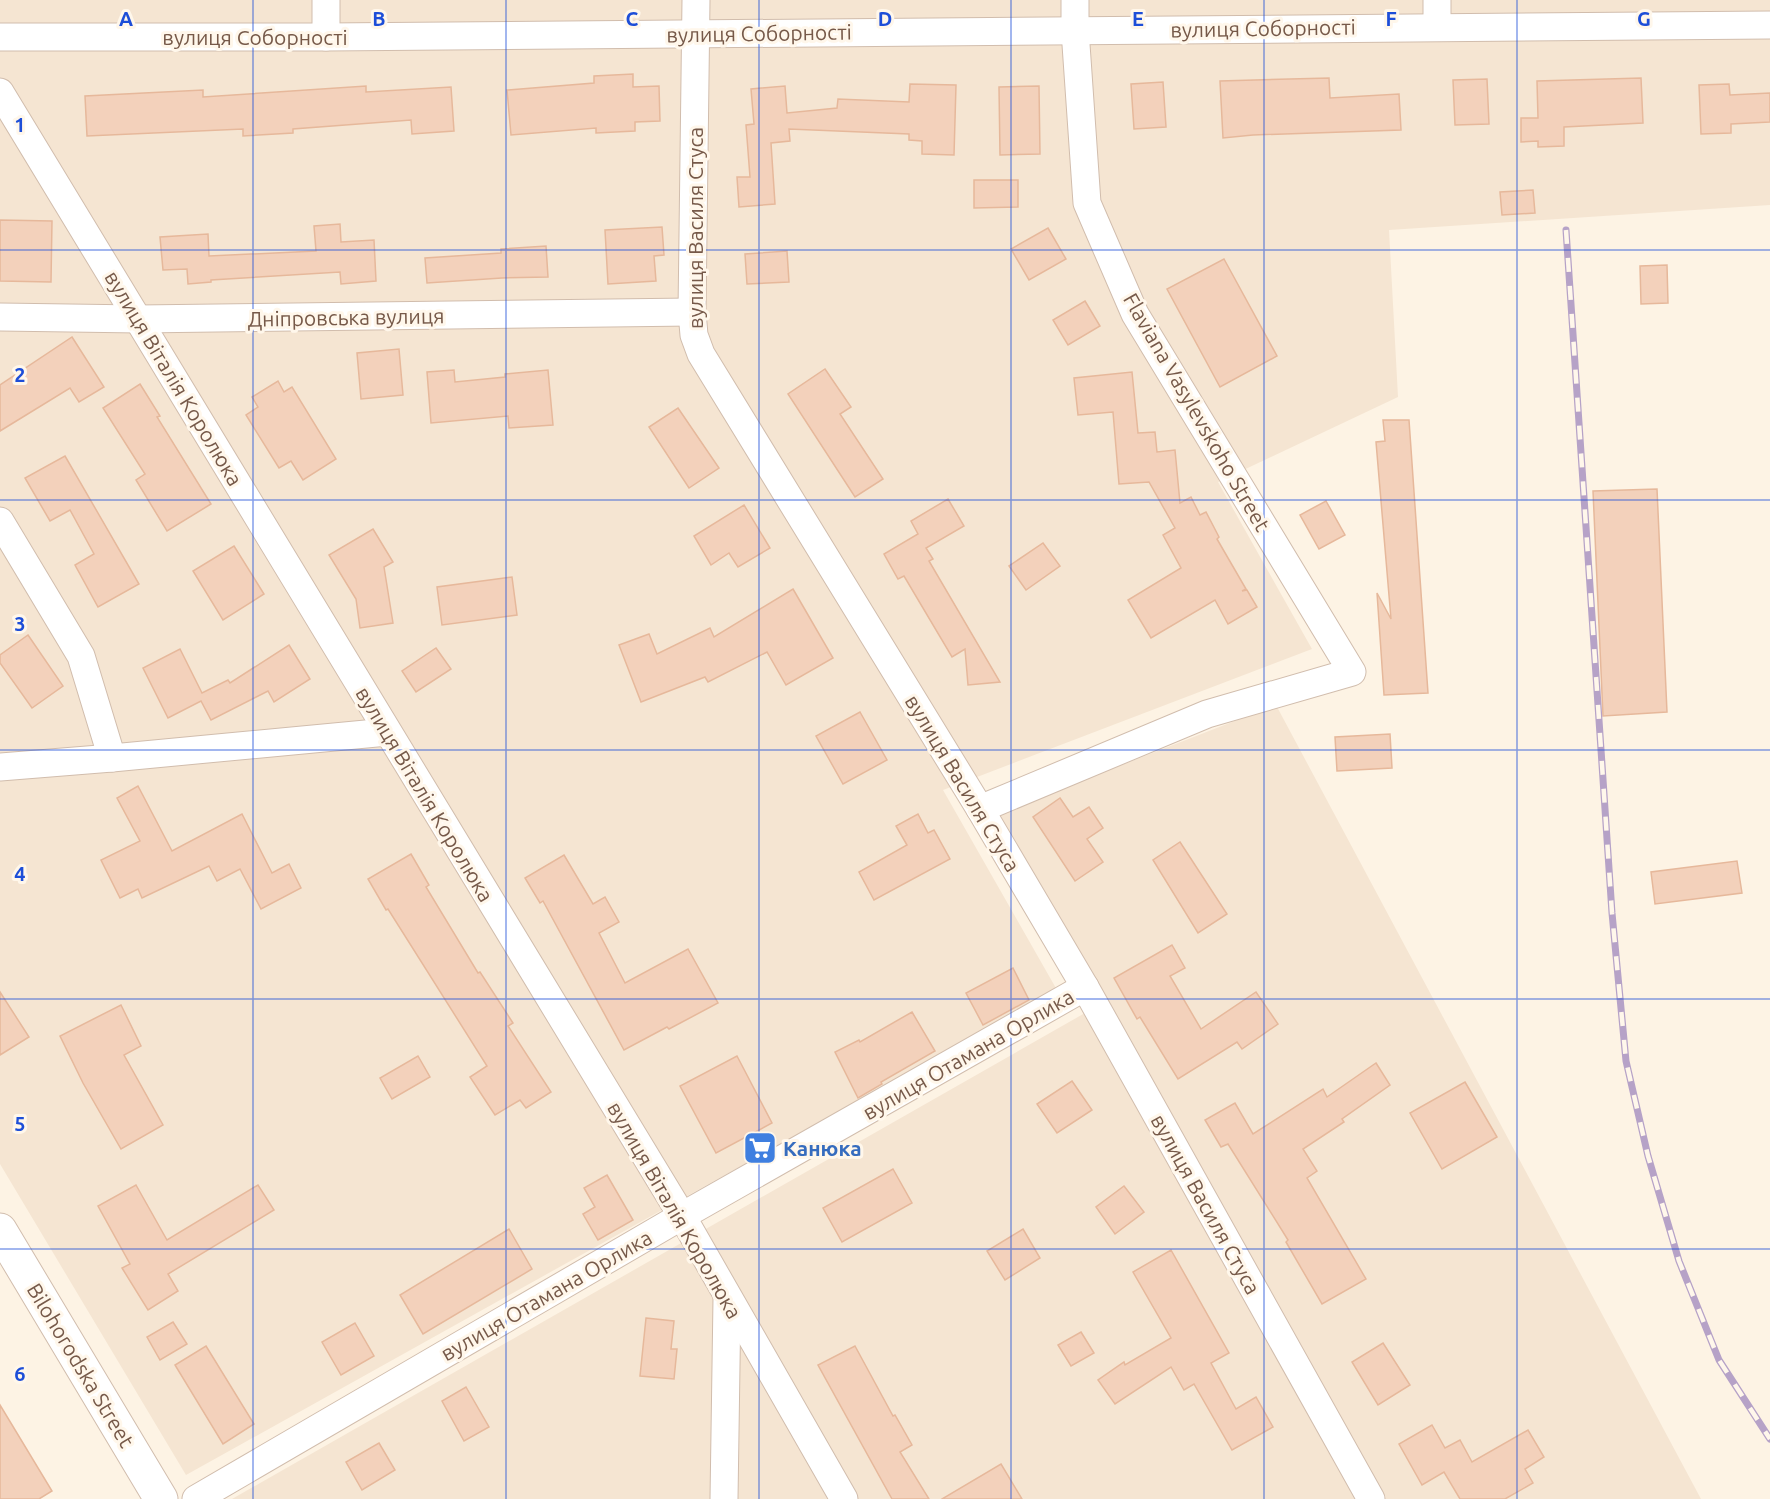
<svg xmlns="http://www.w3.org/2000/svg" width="1770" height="1499" font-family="Ubuntu,sans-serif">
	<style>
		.residential { fill: #f5e5d2 }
		.building { fill: #f3d1bb; stroke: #e6b89b; stroke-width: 1.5 }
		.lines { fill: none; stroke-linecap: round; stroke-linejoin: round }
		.minor-casing { stroke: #d1bdad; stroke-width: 29 }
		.tertiary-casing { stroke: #d1bdad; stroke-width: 35 }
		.minor { stroke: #fff; stroke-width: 27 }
		.tertiary { stroke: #fff; stroke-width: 33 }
		.rail-casing { stroke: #b6a2c7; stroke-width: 7 }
		.rail { stroke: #fff7eb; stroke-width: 4.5; stroke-dasharray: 14; stroke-linecap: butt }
		.grid { fill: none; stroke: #1d4ed8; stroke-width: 1.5; stroke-opacity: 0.55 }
		.labels { text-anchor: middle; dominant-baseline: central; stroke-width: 6; stroke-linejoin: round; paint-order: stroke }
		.street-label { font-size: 21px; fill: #765949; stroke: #fff7eb }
		.shop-label { font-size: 21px; font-weight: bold; fill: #366cbe; stroke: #fff7eb; text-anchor: start }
		.grid-label { font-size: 20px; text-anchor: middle; font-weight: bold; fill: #1d4ed8; stroke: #fff7eb; stroke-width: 6; stroke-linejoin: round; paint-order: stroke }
	</style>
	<rect width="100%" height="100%" fill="#fdf3e4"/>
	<!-- residential -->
	<g class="residential">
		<path d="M0 0H1770V205L1389 230 1398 397 1218 482 1312 649 943 790 1057 990 186 1475 0 1164Z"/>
		<path d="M1276 705 1701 1499H232L1106 1001 998 813Z"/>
	</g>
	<!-- building -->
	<g class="building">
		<path d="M633 74V87L659 86 660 121 635 122V131L596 133V128L511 135 507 90 594 83V76Z"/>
		<path d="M1329 78 1330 98 1399 94 1401 130 1253 135 1223 138 1220 81Z"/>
		<path d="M1641 78 1643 123 1564 127V146L1538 147V141L1521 142V118H1538L1537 81Z"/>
		<path d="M1487 79 1489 124 1455 125 1453 80Z"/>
		<path d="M1163 82 1166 127 1134 129 1131 84Z"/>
		<path d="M910 84 956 85 954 155 922 154V141L909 140V134L789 129 790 141 771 143 775 204 739 207 737 177H750L746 125 754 124 751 89 785 86 787 113 837 108 838 99 909 102Z"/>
		<path d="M1729 84 1730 95 1770 93V122L1731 124V133L1701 134 1699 85Z"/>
		<path d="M366 86V92L451 87 454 131 412 134 411 120 293 129V133L243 136V129L87 136 85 96 203 90V97Z"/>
		<path d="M1039 86 1040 154 1000 155 999 87Z"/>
		<path d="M974 180H1018V207L974 208Z"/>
		<path d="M1533 190 1535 213 1502 215 1500 192Z"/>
		<path d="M0 220 52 221 51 282 0 281Z"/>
		<path d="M340 224 341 242 374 240 376 281 341 284 340 272 211 280V282L188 284 187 269 163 270 160 237 208 234 209 256 316 251 314 226Z"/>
		<path d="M662 227 664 255 654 256 656 281 608 284 605 230Z"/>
		<path d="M1048 228 1066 259 1029 280 1011 249Z"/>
		<path d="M546 246 548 277 502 278 427 283 425 258 501 253V249Z"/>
		<path d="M787 251 789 282 747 284 745 254Z"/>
		<path d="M1224 259 1277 356 1220 387 1167 289Z"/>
		<path d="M1667 265 1668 303 1641 304 1640 266Z"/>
		<path d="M1085 301 1100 326 1068 345 1053 320Z"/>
		<path d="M72 337 104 387 79 402 70 388 0 431V385Z"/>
		<path d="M399 349 403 395 361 399 357 353Z"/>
		<path d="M825 369 851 407 840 414 883 479 855 497 788 394Z"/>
		<path d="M454 370 455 382 505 377V374L548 370 553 425 509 428 508 416 431 423 427 372Z"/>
		<path d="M1132 372 1138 433 1155 432 1157 452 1175 450 1180 503 1191 497 1200 515 1206 512 1219 537 1217 539 1246 589 1242 591 1247 590 1257 607 1228 624 1215 600 1151 638 1128 600 1181 568 1163 535 1175 528 1149 482 1119 484 1113 412 1078 415 1074 378Z"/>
		<path d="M278 381 284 392 292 387 336 459 303 480 291 461 279 468 246 415 258 407 252 397Z"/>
		<path d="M140 384 160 416 157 417 211 504 167 531 136 480 145 474 103 408Z"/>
		<path d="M678 408 719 468 689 488 649 427Z"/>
		<path d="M1383 420H1409L1428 693 1384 695 1377 593 1391 619 1376 442 1385 441Z"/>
		<path d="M65 456 139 584 98 607 75 565 94 554 70 510 50 521 25 478Z"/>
		<path d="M1657 489 1667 712 1603 716 1593 491Z"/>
		<path d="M948 499 964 526 926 548 933 559 929 561 1000 682 968 685 965 649 952 657 904 576 898 579 884 554 918 534 911 521Z"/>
		<path d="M1326 501 1345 535 1319 549 1300 515Z"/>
		<path d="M744 505 770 548 738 567 729 553 711 565 694 536Z"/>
		<path d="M373 529 393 562 384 567 393 623 360 628 356 599 329 555Z"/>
		<path d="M1043 543 1060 566 1026 590 1009 566Z"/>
		<path d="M234 546 264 594 223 620 193 571Z"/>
		<path d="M512 577 517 615 442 625 437 587Z"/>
		<path d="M793 589 833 658 786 685 767 652 708 682 705 677 641 702 619 645 649 634 657 654 710 628 714 637Z"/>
		<path d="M28 635 63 686 32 708 0 663V655Z"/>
		<path d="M289 645 310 679 274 702 268 691 211 720 201 701 168 718 143 668 180 649 202 693 228 680 230 683Z"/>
		<path d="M436 648 451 669 416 692 402 671Z"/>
		<path d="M860 712 887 760 843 784 816 736Z"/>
		<path d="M1390 734 1392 768 1337 771 1335 737Z"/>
		<path d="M138 786 172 851 242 814 272 873 289 864 301 888 261 909 240 869 217 881 209 866 142 898 138 889 120 898 101 860 140 841 117 798Z"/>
		<path d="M1060 798 1073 817 1089 807 1103 828 1087 839 1103 862 1075 881 1033 817Z"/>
		<path d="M918 814 928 833 934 830 950 859 874 900 859 872 907 845 896 826Z"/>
		<path d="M1180 842 1227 914 1198 933 1153 860Z"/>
		<path d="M411 854 429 885 426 887 478 973 480 972 513 1023 508 1026 551 1092 526 1108 520 1100 495 1115 470 1077 487 1066 388 909 386 910 368 879Z"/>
		<path d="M564 855 593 904 605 897 619 922 599 933 625 983 688 949 718 1003 669 1029 667 1027 624 1050 543 901 540 903 525 878Z"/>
		<path d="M1737 861 1742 893 1655 904 1651 872Z"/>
		<path d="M1172 945 1185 968 1170 976 1201 1029 1256 992 1278 1024 1242 1049 1237 1042 1178 1079 1140 1017 1137 1019 1114 978Z"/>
		<path d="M1013 968 1029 1000 983 1025 966 993Z"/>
		<path d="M0 992 29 1037 0 1055Z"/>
		<path d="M121 1005 141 1046 124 1055 163 1125 121 1149 83 1083 60 1036Z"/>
		<path d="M912 1012 935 1051 881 1082 882 1084 858 1098 835 1052 859 1040 860 1042Z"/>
		<path d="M418 1056 430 1077 392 1099 380 1078Z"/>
		<path d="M737 1056 772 1123 716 1153 680 1086Z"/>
		<path d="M1376 1063 1390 1085 1342 1119 1344 1122 1303 1149 1317 1171 1307 1178 1366 1279 1322 1304 1286 1242 1288 1240 1228 1144 1221 1147 1205 1120 1235 1103 1253 1134 1323 1089 1327 1097Z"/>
		<path d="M1072 1081 1092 1110 1057 1133 1037 1104Z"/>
		<path d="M1465 1082 1497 1137 1442 1169 1410 1113Z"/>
		<path d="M893 1169 912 1203 842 1242 823 1208Z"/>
		<path d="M607 1175 633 1220 598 1240 583 1214 595 1207 584 1188Z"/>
		<path d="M136 1185 167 1240 258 1185 274 1210 168 1274 178 1291 148 1310 122 1268 130 1264 98 1206Z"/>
		<path d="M1124 1186 1144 1212 1115 1234 1096 1207Z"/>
		<path d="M509 1229 532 1269 423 1334 400 1295Z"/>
		<path d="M1023 1229 1040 1258 1005 1280 987 1251Z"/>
		<path d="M1171 1250 1229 1353 1211 1363 1236 1409 1256 1397 1273 1427 1232 1450 1194 1384 1184 1390 1171 1367 1115 1404 1098 1380 1124 1362 1125 1365 1171 1338 1133 1272Z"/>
		<path d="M646 1318 674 1321 671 1349H677L674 1379 640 1376Z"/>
		<path d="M173 1322 187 1344 160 1360 147 1337Z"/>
		<path d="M355 1323 374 1356 341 1375 322 1342Z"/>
		<path d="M1081 1332 1094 1353 1071 1366 1058 1345Z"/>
		<path d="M1383 1343 1410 1385 1378 1405 1352 1362Z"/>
		<path d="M206 1346 254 1424 223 1444 175 1365Z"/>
		<path d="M855 1346 893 1416 895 1415 912 1445 900 1452 929 1499H892L818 1365Z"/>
		<path d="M466 1387 489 1427 464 1441 442 1401Z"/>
		<path d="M0 1405 52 1491 39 1499H0Z"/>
		<path d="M1432 1425 1445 1448 1460 1440 1472 1462 1528 1430 1544 1457 1525 1469 1533 1483 1505 1499H1460L1444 1472 1422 1485 1399 1444Z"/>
		<path d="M379 1443 395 1470 362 1490 346 1462Z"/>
		<path d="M1001 1464 1022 1499H942Z"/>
	</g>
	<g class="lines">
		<defs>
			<g id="minor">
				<path d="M326 0V37"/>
				<path d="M696 0 692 312 694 335 701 354 980 809 1085 987 1371 1499"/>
				<path d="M1437 0V27"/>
				<path d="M0 37H326L1770 25"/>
				<path d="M0 92 682 1216 844 1499"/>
				<path d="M0 317 139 319 692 312"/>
				<path d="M0 521 81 656 112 758"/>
				<path d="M0 767 112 758 387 732"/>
				<path d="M980 809 1207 714 1352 672 1135 314 1087 203 1075 30V0"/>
				<path d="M196 1499 682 1216 1085 987"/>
				<path d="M724 1499 727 1299"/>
			</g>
			<path id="tertiary" d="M0 1230 161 1499"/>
		</defs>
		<!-- minor casing -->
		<use href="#minor" class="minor-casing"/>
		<!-- tertiary casing -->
		<use href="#tertiary" class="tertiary-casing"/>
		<!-- minor -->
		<use href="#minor" class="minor"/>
		<!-- tertiary -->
		<use href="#tertiary" class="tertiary"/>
		<defs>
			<path id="rail" d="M1566 230 1612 913 1626 1061 1648 1156 1679 1261 1719 1360 1770 1439"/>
		</defs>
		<!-- rail casing -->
		<use href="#rail" class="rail-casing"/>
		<!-- rail -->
		<use href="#rail" class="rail"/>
	</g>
	<!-- grid -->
	<path class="grid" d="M253 0V1499M506 0V1499M759 0V1499M1011 0V1499M1264 0V1499M1517 0V1499M0 250H1770M0 500H1770M0 750H1770M0 999H1770M0 1249H1770"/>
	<!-- icons -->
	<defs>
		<symbol id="supermarket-square" viewBox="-11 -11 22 22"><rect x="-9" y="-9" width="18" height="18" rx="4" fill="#3f7fe0" stroke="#fff7eb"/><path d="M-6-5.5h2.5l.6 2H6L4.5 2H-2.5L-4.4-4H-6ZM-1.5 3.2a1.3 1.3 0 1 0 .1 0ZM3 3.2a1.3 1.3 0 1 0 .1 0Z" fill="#fff"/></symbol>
	</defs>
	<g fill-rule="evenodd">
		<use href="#supermarket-square" x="741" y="1129" width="38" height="38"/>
	</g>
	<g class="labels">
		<!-- street labels -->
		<g class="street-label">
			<text transform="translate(1263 28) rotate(-1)">вулиця Соборності</text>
			<text transform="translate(759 33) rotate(-1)">вулиця Соборності</text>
			<text x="255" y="37">вулиця Соборності</text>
			<text transform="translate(695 228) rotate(-90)">вулиця Василя Стуса</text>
			<text transform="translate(346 317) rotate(-1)">Дніпровська вулиця</text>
			<text transform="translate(174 378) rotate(59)">вулиця Віталія Королюка</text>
			<text transform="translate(1197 412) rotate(60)">Flaviana Vasylevskoho Street</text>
			<text transform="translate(963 783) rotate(59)">вулиця Василя Стуса</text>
			<text transform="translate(425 794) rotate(59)">вулиця Віталія Королюка</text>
			<text transform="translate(968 1054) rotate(-30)">вулиця Отамана Орлика</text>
			<text transform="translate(1206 1204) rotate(61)">вулиця Василя Стуса</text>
			<text transform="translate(675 1210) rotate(60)">вулиця Віталія Королюка</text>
			<text transform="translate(546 1295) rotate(-30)">вулиця Отамана Орлика</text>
			<text transform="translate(81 1365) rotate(59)">Bilohorodska Street</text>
		</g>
		<!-- shop labels -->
		<g class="shop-label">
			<text x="783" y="1148">Канюка</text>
		</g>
	</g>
	<g class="grid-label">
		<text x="126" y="26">A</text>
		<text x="379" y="26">B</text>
		<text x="632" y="26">C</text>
		<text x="885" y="26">D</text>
		<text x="1138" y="26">E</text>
		<text x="1391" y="26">F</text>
		<text x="1644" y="26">G</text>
		<text x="20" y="132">1</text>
		<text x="20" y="382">2</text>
		<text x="20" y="631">3</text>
		<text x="20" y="881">4</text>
		<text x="20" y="1131">5</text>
		<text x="20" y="1381">6</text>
	</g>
</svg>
